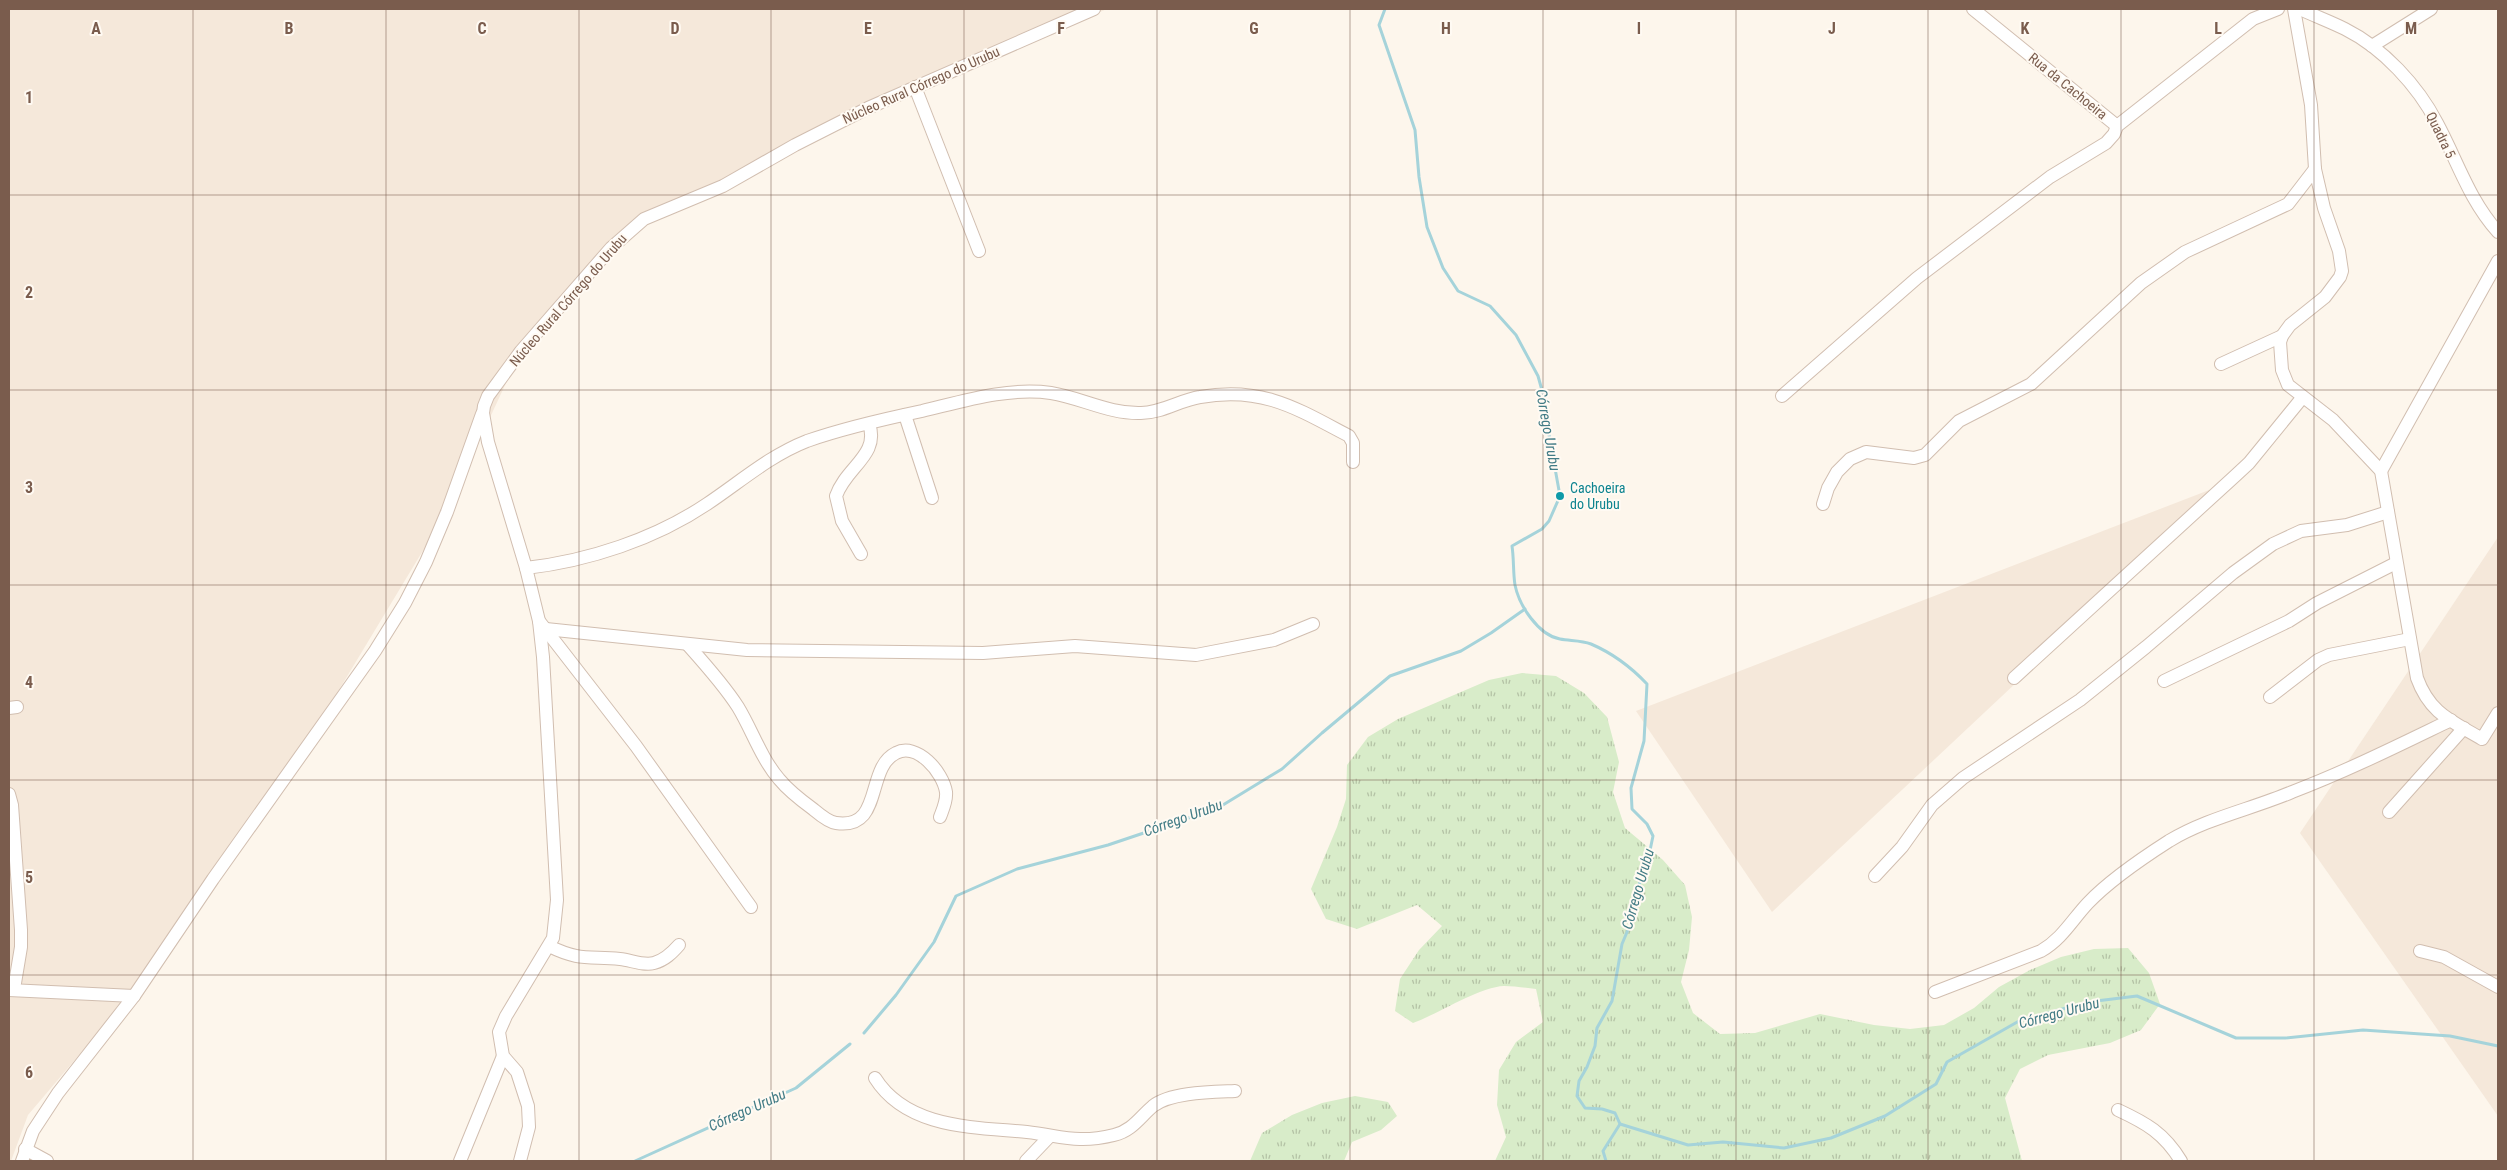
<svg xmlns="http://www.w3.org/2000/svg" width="2507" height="1170" font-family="'Roboto Condensed',sans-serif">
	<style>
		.residential { fill: #f5e8da }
		.grass { fill: url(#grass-tufts) }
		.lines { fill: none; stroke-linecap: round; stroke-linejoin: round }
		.stream { stroke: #a5d3da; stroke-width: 3 }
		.street-casing { stroke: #d1beb0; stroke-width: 14 }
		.street { stroke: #fff; stroke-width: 12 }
		.grid { fill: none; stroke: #7a5c4d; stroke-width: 1; stroke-opacity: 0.55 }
		.culture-dot { fill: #0f9aa8; stroke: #fffaf3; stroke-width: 2 }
		.labels { text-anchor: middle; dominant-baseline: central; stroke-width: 4; stroke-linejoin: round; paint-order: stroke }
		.street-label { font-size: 14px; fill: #7a5c4d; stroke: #fffaf3 }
		.culture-label { font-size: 14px; fill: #0d838f; stroke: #fffaf3; text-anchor: start }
		.water-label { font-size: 15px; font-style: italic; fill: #437c86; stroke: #fffaf3 }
		.grid-label { font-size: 16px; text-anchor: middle; font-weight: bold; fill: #7a5c4d; stroke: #fffaf3; stroke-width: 4; stroke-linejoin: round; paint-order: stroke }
	</style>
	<defs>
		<pattern id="grass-tufts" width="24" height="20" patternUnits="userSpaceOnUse" patternTransform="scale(1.25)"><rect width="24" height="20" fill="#d8ecc9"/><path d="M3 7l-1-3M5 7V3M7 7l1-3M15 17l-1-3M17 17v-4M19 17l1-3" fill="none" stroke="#b4c2a5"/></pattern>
	</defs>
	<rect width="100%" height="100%" fill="#fdf6ec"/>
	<!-- residential -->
	<g class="residential">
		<path d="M9 9H1107L951 74 645 219 520 353 445 514 290 771 130 995 28 1115 11 1161H9Z"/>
		<path d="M2230 482 1772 912 1636 711Z"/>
		<path d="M2498 537V1116L2300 833Z"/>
	</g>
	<!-- grass -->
	<g class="grass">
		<path d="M1522 673 1556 676 1584 693 1607 717 1619 762 1613 792 1625 828 1663 860 1685 885 1692 917 1689 950 1681 982 1693 1013 1720 1034 1755 1033 1820 1014 1874 1025 1910 1029 1944 1025 1974 1008 1999 987 2030 970 2061 957 2094 949 2128 948 2149 973 2160 1004 2141 1030 2110 1043 2048 1055 2020 1069 2005 1098 2022 1161H1495L1506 1137 1497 1105 1499 1070 1516 1042 1543 1022 1536 989C1526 988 1514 986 1504 986 1479 987 1438 1014 1413 1023L1395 1011 1400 979 1419 950 1442 926 1417 905 1357 929 1326 919 1311 889 1337 827 1346 799 1347 765 1368 737 1398 719 1489 680Z"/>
		<path d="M1355 1096 1388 1102 1397 1116 1381 1130 1352 1142 1344 1161H1250L1262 1133 1292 1115 1322 1103Z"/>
	</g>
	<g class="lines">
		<!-- stream -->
		<g class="stream">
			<path d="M1385 9 1379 25 1415 130 1419 177 1427 227 1443 268 1458 291 1490 306 1516 335 1538 376 1548 412 1549 435 1560 496 1549 521 1542 529 1512 546C1514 559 1513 573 1515 585 1519 605 1538 635 1560 639 1570 641 1581 640 1591 644 1612 653 1631 667 1647 684L1644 741 1631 788 1632 809 1647 824 1653 836 1648 860 1636 893 1630 925 1622 944 1612 1001 1597 1028 1595 1046 1587 1067 1579 1081 1577 1096 1585 1108 1602 1109 1615 1113 1620 1124 1603 1151 1606 1161"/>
			<path d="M864 1033 896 995 934 942 956 896 1017 869 1108 845 1218 808 1282 769 1322 733 1390 676 1461 651 1491 633 1525 609"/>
			<path d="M1620 1124 1688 1145 1723 1142 1784 1148 1831 1138 1885 1116 1936 1084 1947 1062 2019 1021 2088 1002 2137 996 2236 1038H2285L2363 1030 2450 1036 2498 1046"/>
			<path d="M635 1161 796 1088 850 1044"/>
		</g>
		<defs>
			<g id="street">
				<path d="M1973 9 2117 126"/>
				<path d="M2294 9 2311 105 2315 169 2324 208 2339 251 2342 271 2340 277 2325 297 2290 325 2282 336 2280 342 2282 370 2288 385 2333 420 2381 471 2417 678C2430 714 2452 721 2482 739L2498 713"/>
				<path d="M2300 9C2315 16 2331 22 2345 29 2383 48 2418 86 2437 123 2457 160 2469 200 2498 232"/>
				<path d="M2372 46 2431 9"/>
				<path d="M915 87 979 251"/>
				<path d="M2221 364 2282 336"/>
				<path d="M1782 396 1917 278 2050 177 2106 143 2114 134 2117 126 2253 19 2278 9"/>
				<path d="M905 415 932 498"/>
				<path d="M2381 471 2498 261"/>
				<path d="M1823 504 1828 488 1837 472 1850 459 1866 452 1914 458 1925 455 1959 421 2031 384 2141 283 2185 252 2288 204 2315 169"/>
				<path d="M861 554 842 521 836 496C846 467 880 455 869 424"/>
				<path d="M526 568C588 561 655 539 707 504 740 482 769 456 807 441 844 428 884 419 922 411 964 401 1008 387 1051 393 1082 398 1109 414 1141 413 1162 413 1180 400 1200 397 1262 386 1296 408 1349 436L1353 443V462"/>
				<path d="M546 629 747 650 983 653 1075 646 1196 655 1274 640 1313 624"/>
				<path d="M688 645C705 664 724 685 738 707 752 730 761 758 779 779 788 790 802 801 813 809 819 814 828 822 836 823 884 830 865 768 896 753 917 742 943 772 946 792 947 801 943 809 940 817"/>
				<path d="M2014 678 2235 476 2249 463 2302 398"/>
				<path d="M2164 681 2289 621 2317 603 2396 563"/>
				<path d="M2270 697 2318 660 2329 655 2410 639"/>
				<path d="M9 708 17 707"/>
				<path d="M9 794 12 805 21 930V947L14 989"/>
				<path d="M2389 812 2464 728"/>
				<path d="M1875 876 1902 847 1932 805 1963 778 2080 700 2146 647 2233 573 2273 544 2301 531 2347 525 2388 512"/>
				<path d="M751 907 636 746 539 621 526 568 488 442 483 413 484 406 488 396 521 351 611 248 644 219 723 186 795 145 868 108 1094 9"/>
				<path d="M549 946C579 961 589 956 620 959 631 960 643 966 654 963 665 960 672 953 679 945"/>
				<path d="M2420 951 2444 957 2498 987"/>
				<path d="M9 990 134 996"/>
				<path d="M1935 992 2041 951C2062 939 2072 920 2088 903 2108 882 2144 857 2169 841 2207 818 2252 809 2292 792 2347 771 2399 745 2451 720"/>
				<path d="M875 1078C907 1129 975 1127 1027 1132 1062 1136 1077 1144 1114 1135 1132 1131 1140 1117 1153 1106 1171 1092 1213 1092 1235 1091"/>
				<path d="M2118 1110C2146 1123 2164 1133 2181 1161"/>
				<path d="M25 1149 47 1161"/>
				<path d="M22 1161 33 1131 58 1093 134 996 213 879 375 651 405 603 426 562 447 512 482 414"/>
				<path d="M460 1161 503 1056"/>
				<path d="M520 1161 529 1127 528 1106 517 1072 503 1056 499 1032 506 1016 553 938 557 900 543 657 539 621"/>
				<path d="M1026 1161 1049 1137"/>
			</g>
		</defs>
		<!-- street casing -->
		<use href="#street" class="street-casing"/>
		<!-- street -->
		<use href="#street" class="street"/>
	</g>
	<!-- grid -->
	<path class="grid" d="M193 9V1161M386 9V1161M579 9V1161M771 9V1161M964 9V1161M1157 9V1161M1350 9V1161M1543 9V1161M1736 9V1161M1928 9V1161M2121 9V1161M2314 9V1161M9 195H2498M9 390H2498M9 585H2498M9 780H2498M9 975H2498"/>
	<!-- markers -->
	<circle class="culture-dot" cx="1560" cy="496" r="5"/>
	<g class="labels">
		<!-- street labels -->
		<g class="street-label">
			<text transform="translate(921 85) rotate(-24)">Núcleo Rural Córrego do Urubu</text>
			<text transform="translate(2068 86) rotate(39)">Rua da Cachoeira</text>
			<text transform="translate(2441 135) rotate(64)">Quadra 5</text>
			<text transform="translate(568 300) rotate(-49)">Núcleo Rural Córrego do Urubu</text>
		</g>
		<!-- culture labels -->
		<g class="culture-label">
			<text x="1570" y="488">Cachoeira<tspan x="1570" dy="16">do Urubu</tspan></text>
		</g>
		<!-- water labels -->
		<g class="water-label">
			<text transform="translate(1548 430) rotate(80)">Córrego Urubu</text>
			<text transform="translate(1183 818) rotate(-20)">Córrego Urubu</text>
			<text transform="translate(1638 889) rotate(-74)">Córrego Urubu</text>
			<text transform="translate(2059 1013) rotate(-15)">Córrego Urubu</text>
			<text transform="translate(747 1110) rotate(-24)">Córrego Urubu</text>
		</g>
	</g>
	<g class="grid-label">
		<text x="96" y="34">A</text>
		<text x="289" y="34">B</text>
		<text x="482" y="34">C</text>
		<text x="675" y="34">D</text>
		<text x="868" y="34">E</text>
		<text x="1061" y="34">F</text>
		<text x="1254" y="34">G</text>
		<text x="1446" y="34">H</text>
		<text x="1639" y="34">I</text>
		<text x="1832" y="34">J</text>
		<text x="2025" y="34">K</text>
		<text x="2218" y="34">L</text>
		<text x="2411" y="34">M</text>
		<text x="29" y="103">1</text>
		<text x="29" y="298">2</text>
		<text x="29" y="493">3</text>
		<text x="29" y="688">4</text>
		<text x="29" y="883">5</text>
		<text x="29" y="1078">6</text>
	</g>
	<!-- border -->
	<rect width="2507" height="1170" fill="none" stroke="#7a5c4d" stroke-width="20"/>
</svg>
